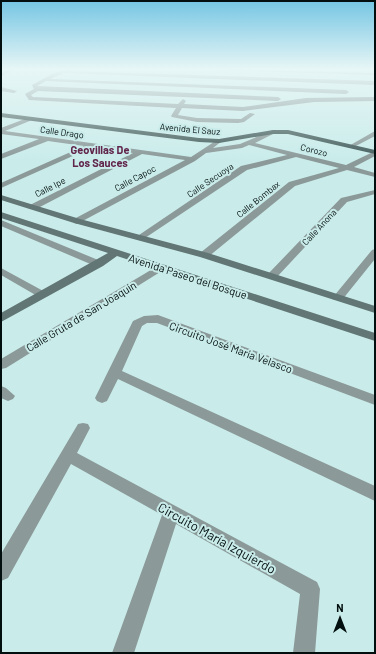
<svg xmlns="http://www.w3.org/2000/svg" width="376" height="654" font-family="Barlow,sans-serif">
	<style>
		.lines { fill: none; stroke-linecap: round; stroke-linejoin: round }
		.street { fill: #8b9999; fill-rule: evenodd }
		.secondary { fill: #617675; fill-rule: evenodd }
		.primary { fill: #435c5b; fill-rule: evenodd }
		.labels { text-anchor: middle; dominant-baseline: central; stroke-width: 4; stroke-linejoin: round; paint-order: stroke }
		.far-street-label { font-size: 9px; fill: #030e0e; stroke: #c9ecea }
		.far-quarter-label { font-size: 11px; font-weight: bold; fill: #61254c; stroke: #c9ecea }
		.street-label { font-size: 11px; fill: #030e0e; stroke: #c9ecea }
		.near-street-label { font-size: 13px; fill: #030e0e; stroke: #c9ecea }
	</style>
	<rect width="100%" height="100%" fill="#c9ecea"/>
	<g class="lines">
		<!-- street -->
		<g class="street">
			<path d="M10 69H15L1 76V73Z"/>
			<path d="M67 69H72L70 71 375 81V85L64 73 50 79 346 90 349 92 346 94 46 81 37 86 278 97 281 99 278 101 38 91 31 95 33 97 178 104 183 99 186 101 184 104 243 107 306 98 375 97V101L314 102 243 111 182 108 178 115 197 118 241 119 250 113 255 114 244 122 238 123 197 122 172 117 171 116 176 108 29 100 25 94 34 89 32 85 54 73Z"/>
			<path d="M216 69 375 73V75L218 70Z"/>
			<path d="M1 87 17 91 14 93 1 91Z"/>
			<path d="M30 117 33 119 32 120 5 131 191 157 217 140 222 141 213 148 240 144 273 130 275 131V133L255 143 346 165 375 151V156L354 167 375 173V177L347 170 295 186 208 257 204 258 199 255 200 253 289 182 339 168 296 157 247 170 142 240 137 237 139 235 241 166 287 155 249 145 242 148 206 153 195 161 77 224 74 223 73 221 74 219 185 160 142 154 36 209H30L29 207 30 205 133 153 93 147 1 188V183L84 146 48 141 1 159V154L39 139 1 134V128Z"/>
			<path d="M375 131V136L352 148 347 147Z"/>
			<path d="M375 190V194L347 202 276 278H268L267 276 268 274 341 198Z"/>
			<path d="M1 220 103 262 104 264 99 267 95 266 1 226Z"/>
			<path d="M375 249V259L342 300H334L332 298 334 296 372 250Z"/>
			<path d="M161 264 165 265 166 267 165 269 6 368 1 369V359Z"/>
			<path d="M1 268 47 293 49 295 43 298 39 297 1 275Z"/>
			<path d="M158 315 375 395V405L157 323H147L142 326 122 371 375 486V501L118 379 107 401 102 403 97 401 95 398 133 321 144 316Z"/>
			<path d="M1 386 6 388 15 396 13 399 8 401 1 398Z"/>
			<path d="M83 423 88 424 90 428 77 453 317 582 320 589 315 653H293L300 594 176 524 134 653H112L162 515 71 464 8 578 1 581V554L78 424Z"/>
		</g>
		<!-- secondary -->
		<g class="secondary">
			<path d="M1 195 80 219 208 253 375 306V313L200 257 74 223 1 200Z"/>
			<path d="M1 212 375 333V341L117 256 103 266 1 322V313L108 253 1 218Z"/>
		</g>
		<!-- primary -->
		<path class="primary" d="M1 113 199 138 219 139 273 130H288L375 150V154L288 134H273L219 143 199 142 1 117Z"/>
	</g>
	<!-- sky -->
	<linearGradient id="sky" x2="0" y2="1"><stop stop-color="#74c5e3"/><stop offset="0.43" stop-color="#e7f6f6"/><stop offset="1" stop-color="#e7f6f6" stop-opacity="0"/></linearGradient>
	<rect width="376" height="160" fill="url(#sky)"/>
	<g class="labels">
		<!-- far-street labels -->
		<g class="far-street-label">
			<text transform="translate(190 129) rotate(5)">Avenida El Sauz</text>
			<text transform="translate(62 132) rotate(8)">Calle Drago</text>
			<text transform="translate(314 150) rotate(14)">Corozo</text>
			<text transform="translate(135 178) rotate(-28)">Calle Capoc</text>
			<text transform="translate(210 180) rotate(-34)">Calle Secuoya</text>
			<text transform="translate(50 187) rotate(-27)">Calle Ipe</text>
			<text transform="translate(258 199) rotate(-39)">Calle Bombax</text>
			<text transform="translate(319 227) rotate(-47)">Calle Anona</text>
		</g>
		<!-- far-quarter labels -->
		<g class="far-quarter-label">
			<text x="100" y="149">Geovillas De<tspan x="100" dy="13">Los Sauces</tspan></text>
		</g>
		<!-- street labels -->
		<g class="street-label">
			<text transform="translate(188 276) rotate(18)">Avenida Paseo del Bosque</text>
			<text transform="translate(81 316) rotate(-31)">Calle Gruta de San Joaquín</text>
			<text transform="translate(231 347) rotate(20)">Circuito José María Velasco</text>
		</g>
		<!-- near-street labels -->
		<g class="near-street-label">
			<text transform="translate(217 538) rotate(29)">Circuito María Izquierdo</text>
		</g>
	</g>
	<!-- border -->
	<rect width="376" height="654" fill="none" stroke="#030e0e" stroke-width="4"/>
	<!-- north arrow -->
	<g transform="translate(340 618)" stroke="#c9ecea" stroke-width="3" paint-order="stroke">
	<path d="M0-3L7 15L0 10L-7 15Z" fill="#030e0e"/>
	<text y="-6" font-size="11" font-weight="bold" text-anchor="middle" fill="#030e0e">N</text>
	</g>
</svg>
